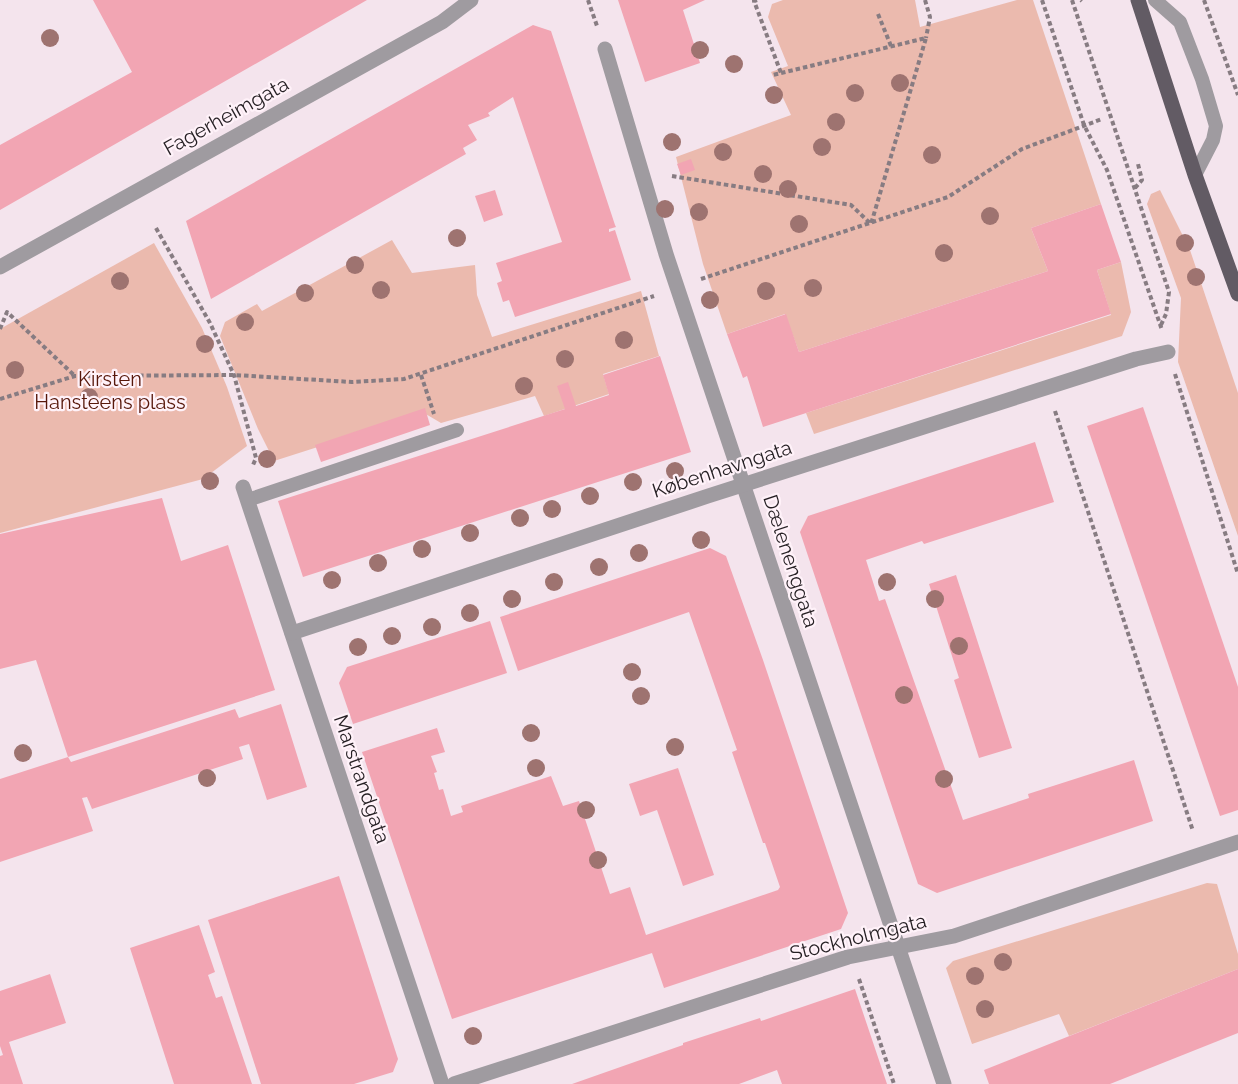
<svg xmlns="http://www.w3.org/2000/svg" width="1238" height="1084" font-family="Raleway,sans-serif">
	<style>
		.green { fill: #ebbaae }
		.building { fill: #f2a5b3 }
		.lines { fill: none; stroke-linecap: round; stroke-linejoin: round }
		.path { stroke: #877c82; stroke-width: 4; stroke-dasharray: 4.5 3; stroke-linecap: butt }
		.service { stroke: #9f9ba0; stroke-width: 14 }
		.minor { stroke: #9f9ba0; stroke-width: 15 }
		.primary { stroke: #625b64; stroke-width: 15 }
		.tree { fill: #9e7370 }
		.labels { text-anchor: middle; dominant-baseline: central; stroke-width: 4.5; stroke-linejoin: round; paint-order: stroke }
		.street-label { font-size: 20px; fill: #251f23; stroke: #fff2f9 }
		.park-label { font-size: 20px; fill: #57170a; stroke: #fff2f9 }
	</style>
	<rect width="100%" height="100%" fill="#f4e4ed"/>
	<!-- green -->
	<g class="green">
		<path d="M783 0H915L920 27 1017 0H1033L1101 204 1031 228 1048 271 799 352 785 314 727 334 703 264 676 157 791 115 771 72 788 66 768 17 772 4Z"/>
		<path d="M1160 190 1190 250 1238 393V536L1178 362 1181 298 1147 204 1151 194Z"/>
		<path d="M392 240 412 273 475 265 477 295 492 337 641 291 659 356 603 374 609 394 544 416 535 396 441 423 424 413 274 461 258 429 220 336 225 322 257 304 262 311Z"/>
		<path d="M154 243 202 328 227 387 247 446 203 479 0 533V329Z"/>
		<path d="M1121 262 1131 312 1122 336 814 434 806 413 1111 315 1097 270Z"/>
		<path d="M1207 883 1217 884 1238 954V969L1069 1036 1059 1014 972 1044 946 968 953 961Z"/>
	</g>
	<!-- building -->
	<g class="building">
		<path d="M93 0H367L0 210V145L132 72Z"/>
		<path d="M618 0H705L683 10 700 63 645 82Z"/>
		<path d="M533 25 551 31 615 225 616 227 609 229V232L615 230 631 280 515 317 509 300 503 302 497 283 502 281 496 263 562 242 513 97 488 113 490 116 468 125 477 140 463 148 466 154 211 299 186 221Z"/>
		<path d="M691 159 695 170 681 175 677 164Z"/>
		<path d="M495 190 503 215 484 222 475 196Z"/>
		<path d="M1101 204 1121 262 1097 270 1111 314 763 427 747 376 743 378 727 334 786 314 799 352 1048 271 1031 228Z"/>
		<path d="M660 356 691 452 303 577 278 501 565 409 557 386 568 382 576 406 609 395 603 375Z"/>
		<path d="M1143 407 1238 687V810L1220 816 1087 426Z"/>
		<path d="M425 408 430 425 321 462 315 445Z"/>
		<path d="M1035 442 1054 502 924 544 922 541 866 560 879 601 885 599 963 820 1029 798 1028 794 1134 760 1153 821 937 893 918 884 800 532 808 516Z"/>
		<path d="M162 498 181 561 228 545 275 690 68 757 36 660 0 669V534Z"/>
		<path d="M710 548 726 556 763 660 848 913 841 929 664 988 652 953 452 1019 362 752 437 728 445 752 431 756 437 772 434 773 439 790 443 789 451 816 463 812 461 806 551 776 563 806 579 801 610 894 630 887 646 935 778 890 780 887 765 843H763L732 752 737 750 689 612 518 671 500 617Z"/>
		<path d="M956 575 1012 748 979 758 954 680 959 678 929 584Z"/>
		<path d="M490 621 507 673 353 724 339 683 347 667Z"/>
		<path d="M281 704 307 787 267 800 249 744 239 747 243 759 92 809 87 797 82 798 93 831 0 862V779L68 757 71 762 235 709 239 718Z"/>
		<path d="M678 768 714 875 683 886 657 810 640 816 629 784Z"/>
		<path d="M339 876 398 1059 393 1072 354 1084H261L208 920Z"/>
		<path d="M199 925 215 972 208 975 216 998 222 996 252 1084H174L130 948Z"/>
		<path d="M1238 969V1033L1110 1084H989L984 1070Z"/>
		<path d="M50 974 66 1023 9 1042 23 1084H0V1056L3 1055 0 1046V991Z"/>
		<path d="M855 989 887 1084H782L777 1070 739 1084H572L683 1045V1043L760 1018 761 1021Z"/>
	</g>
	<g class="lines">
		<!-- path -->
		<g class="path">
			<path d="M588 0 597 26"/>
			<path d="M757 0 754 1 781 73"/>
			<path d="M925 0 930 17 926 38"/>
			<path d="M1042 0 1084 125 1107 170 1162 330"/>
			<path d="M1072 0 1169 292 1166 314 1161 325"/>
			<path d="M1081 0 1082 1"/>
			<path d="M1204 0 1238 95"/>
			<path d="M878 14 891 46"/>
			<path d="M672 176 851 205 871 224 926 38 773 75"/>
			<path d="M1135 188 1142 180 1138 164"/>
			<path d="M156 228 210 323 234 375 256 458 253 465"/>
			<path d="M701 279 948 197 1022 149 1102 119"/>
			<path d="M0 329 7 312 75 376"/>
			<path d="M1175 374 1238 574"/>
			<path d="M421 375 434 414"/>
			<path d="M0 399 75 376 234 375 352 382 404 379 654 296"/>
			<path d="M1055 411 1193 831"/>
			<path d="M859 979 894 1084"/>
		</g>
		<!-- service -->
		<g class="service">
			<path d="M1155 0 1180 22 1202 79 1216 126 1213 140 1195 175"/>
			<path d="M248 500 457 430"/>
		</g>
		<!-- minor -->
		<g class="minor">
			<path d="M605 49 666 254 944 1084"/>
			<path d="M0 267 442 22 471 0"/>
			<path d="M243 487 442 1084"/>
			<path d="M292 633 708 496 1136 359 1168 352"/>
			<path d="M454 1084 848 957 954 936 1238 842"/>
		</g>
		<!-- primary -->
		<path class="primary" d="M1138 0 1195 175 1238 294"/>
	</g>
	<!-- trees -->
	<g class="tree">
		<circle cx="50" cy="38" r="9"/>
		<circle cx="700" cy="50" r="9"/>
		<circle cx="734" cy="64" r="9"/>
		<circle cx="900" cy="83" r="9"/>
		<circle cx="855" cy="93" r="9"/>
		<circle cx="774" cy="95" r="9"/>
		<circle cx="836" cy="122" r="9"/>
		<circle cx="672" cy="142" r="9"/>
		<circle cx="822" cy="147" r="9"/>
		<circle cx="723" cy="152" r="9"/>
		<circle cx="932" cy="155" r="9"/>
		<circle cx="763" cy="174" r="9"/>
		<circle cx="788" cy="189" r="9"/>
		<circle cx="665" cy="209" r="9"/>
		<circle cx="699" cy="212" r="9"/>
		<circle cx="990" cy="216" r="9"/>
		<circle cx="799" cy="224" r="9"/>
		<circle cx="457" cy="238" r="9"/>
		<circle cx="1185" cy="243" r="9"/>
		<circle cx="944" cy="253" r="9"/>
		<circle cx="355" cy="265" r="9"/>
		<circle cx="1196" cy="277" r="9"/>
		<circle cx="120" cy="281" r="9"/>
		<circle cx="813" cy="288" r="9"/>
		<circle cx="381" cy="290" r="9"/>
		<circle cx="766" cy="291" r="9"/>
		<circle cx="305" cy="293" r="9"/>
		<circle cx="710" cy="300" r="9"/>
		<circle cx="245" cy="322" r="9"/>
		<circle cx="624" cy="340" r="9"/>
		<circle cx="205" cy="344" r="9"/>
		<circle cx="565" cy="359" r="9"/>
		<circle cx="15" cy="370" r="9"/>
		<circle cx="524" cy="386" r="9"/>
		<circle cx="89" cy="397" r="9"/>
		<circle cx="267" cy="459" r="9"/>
		<circle cx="675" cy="471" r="9"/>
		<circle cx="210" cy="481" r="9"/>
		<circle cx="633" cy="482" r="9"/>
		<circle cx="590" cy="496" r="9"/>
		<circle cx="552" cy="509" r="9"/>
		<circle cx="520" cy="518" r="9"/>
		<circle cx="470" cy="533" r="9"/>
		<circle cx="701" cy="540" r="9"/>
		<circle cx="422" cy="549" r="9"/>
		<circle cx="639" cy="553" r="9"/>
		<circle cx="378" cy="563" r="9"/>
		<circle cx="599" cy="567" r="9"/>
		<circle cx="332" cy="580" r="9"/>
		<circle cx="554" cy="582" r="9"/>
		<circle cx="887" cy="582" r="9"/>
		<circle cx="512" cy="599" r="9"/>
		<circle cx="935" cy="599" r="9"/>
		<circle cx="470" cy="613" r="9"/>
		<circle cx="432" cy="627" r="9"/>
		<circle cx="392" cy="636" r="9"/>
		<circle cx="959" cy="646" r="9"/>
		<circle cx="358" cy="647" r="9"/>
		<circle cx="632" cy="672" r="9"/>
		<circle cx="904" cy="695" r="9"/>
		<circle cx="641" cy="696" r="9"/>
		<circle cx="531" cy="733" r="9"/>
		<circle cx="675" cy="747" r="9"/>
		<circle cx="23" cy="753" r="9"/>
		<circle cx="536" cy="768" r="9"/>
		<circle cx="207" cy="778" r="9"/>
		<circle cx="944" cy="779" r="9"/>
		<circle cx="586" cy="810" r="9"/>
		<circle cx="598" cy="860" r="9"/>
		<circle cx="1003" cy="962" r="9"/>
		<circle cx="975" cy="976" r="9"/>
		<circle cx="985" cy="1009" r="9"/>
		<circle cx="473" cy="1036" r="9"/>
	</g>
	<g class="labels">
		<!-- street labels -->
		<g class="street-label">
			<text transform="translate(226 116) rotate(-29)">Fagerheimgata</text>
			<text transform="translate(722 469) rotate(-18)">Københavngata</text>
			<text transform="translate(791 561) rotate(72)">Dælenenggata</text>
			<text transform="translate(362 779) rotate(71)">Marstrandgata</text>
			<text transform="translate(858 937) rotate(-14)">Stockholmgata</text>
		</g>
		<!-- park labels -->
		<g class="park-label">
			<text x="110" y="379">Kirsten<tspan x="110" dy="23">Hansteens plass</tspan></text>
		</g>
	</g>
</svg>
